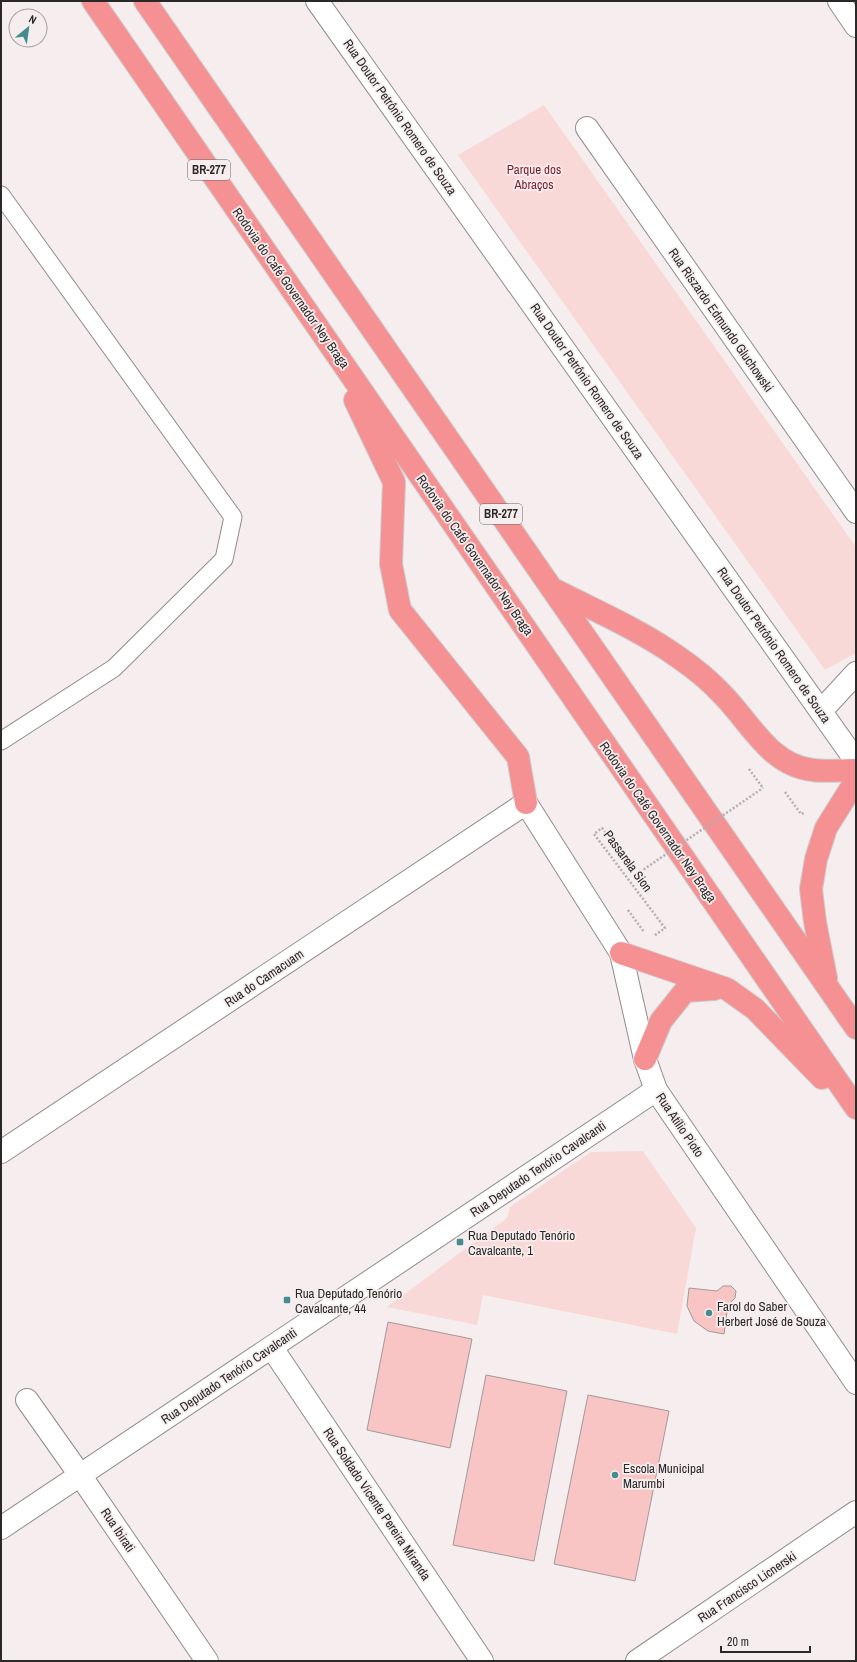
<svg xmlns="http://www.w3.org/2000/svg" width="857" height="1662" font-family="'Archivo Narrow',sans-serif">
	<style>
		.green { fill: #f9d8d8 }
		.building { fill: #f9c5c4; stroke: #a09999 }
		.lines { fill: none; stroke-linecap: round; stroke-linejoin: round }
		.service-casing { stroke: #938b8b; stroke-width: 19 }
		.minor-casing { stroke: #938b8b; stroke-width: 24 }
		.tertiary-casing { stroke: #938b8b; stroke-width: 24 }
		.motorway-casing { stroke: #cccbcb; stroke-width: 24 }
		.path { stroke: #b4aeae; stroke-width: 2.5; stroke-dasharray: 2 2; stroke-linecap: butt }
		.service { stroke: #fff; stroke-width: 17 }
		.minor { stroke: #fff; stroke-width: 22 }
		.tertiary { stroke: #fff; stroke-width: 22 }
		.motorway { stroke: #f69193; stroke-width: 22 }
		.path-bridge { stroke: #b4aeae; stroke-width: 2.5; stroke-dasharray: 2 2; stroke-linecap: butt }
		.poi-dot { fill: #448c8f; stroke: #f6eeee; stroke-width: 1.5 }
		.labels { text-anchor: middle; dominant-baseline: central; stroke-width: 3.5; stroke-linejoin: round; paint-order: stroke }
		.shield { fill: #f6eeee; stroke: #686363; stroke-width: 1 }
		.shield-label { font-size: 12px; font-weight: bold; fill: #2b2828 }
		.street-label { font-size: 13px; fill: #2b2828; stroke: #f6eeee }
		.park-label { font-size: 13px; fill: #7d1d29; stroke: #f6eeee }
		.poi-label { font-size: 13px; fill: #2b2828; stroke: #f6eeee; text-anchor: start }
	</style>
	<rect width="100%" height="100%" fill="#f6eeee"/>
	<!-- green -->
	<g class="green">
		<path d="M544 105 856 547V653L825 670 458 155Z"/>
		<path d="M643 1151 696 1228 677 1334 483 1295 477 1325 387 1307 507 1218 510 1207 591 1152Z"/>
	</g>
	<!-- building -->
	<g class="building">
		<path d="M723 1286H731L736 1291 735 1298 728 1305 724 1334 708 1331 694 1321 687 1306 689 1288 717 1291Z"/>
		<path d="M388 1322 472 1339 450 1448 367 1430Z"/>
		<path d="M486 1375 567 1391 534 1561 453 1545Z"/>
		<path d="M588 1395 669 1411 635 1581 554 1564Z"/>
	</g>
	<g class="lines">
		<defs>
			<path id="service" d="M1 195 233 517 224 559 114 668 1 741"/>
			<g id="minor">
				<path d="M839 1 856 26"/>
				<path d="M587 128 856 512"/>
				<path d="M821 711 856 673"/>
				<path d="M1 1152 526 803"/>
				<path d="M272 1348 482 1661"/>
				<path d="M27 1400 80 1475 207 1661"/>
				<path d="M1 1528 656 1090"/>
				<path d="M637 1661 856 1512"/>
			</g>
			<g id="tertiary">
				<path d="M317 1 856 761"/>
				<path d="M526 803 621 953 645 1059 656 1090 856 1383"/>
			</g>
			<g id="motorway">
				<path d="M93 1 856 1108"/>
				<path d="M145 1 856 1028"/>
				<path d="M355 400 394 482 391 564 400 610 518 757 526 803"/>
				<path d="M555 590C596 611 640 630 678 657 694 668 709 680 722 694 750 722 770 766 813 770 827 772 842 770 856 770"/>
				<path d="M621 953 727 989 755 1009 822 1078"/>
				<path d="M826 978 815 922 811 889 816 859 826 828 856 780"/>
				<path d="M645 1059 661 1021 685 991 714 989"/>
			</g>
		</defs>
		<!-- service casing -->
		<use href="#service" class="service-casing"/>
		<!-- minor casing -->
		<use href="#minor" class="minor-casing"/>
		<!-- tertiary casing -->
		<use href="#tertiary" class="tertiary-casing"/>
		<!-- motorway casing -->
		<use href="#motorway" class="motorway-casing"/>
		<!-- path -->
		<g class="path">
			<path d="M749 769 763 788"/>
			<path d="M785 792 801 814 804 813"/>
			<path d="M637 874 602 828 594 834 665 928 654 936"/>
			<path d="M628 910 644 932"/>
		</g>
		<!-- service -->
		<use href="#service" class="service"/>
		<!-- minor -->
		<use href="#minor" class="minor"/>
		<!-- tertiary -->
		<use href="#tertiary" class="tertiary"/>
		<!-- motorway -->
		<use href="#motorway" class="motorway"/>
		<!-- path-bridge -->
		<path class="path-bridge" d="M637 874 763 788"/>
	</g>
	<!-- markers -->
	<g class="poi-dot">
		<rect x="456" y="1238" width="8" height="8" rx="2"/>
		<rect x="283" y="1296" width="8" height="8" rx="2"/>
		<circle cx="709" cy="1313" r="4"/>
		<circle cx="615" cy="1475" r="4"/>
	</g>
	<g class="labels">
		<!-- shield labels -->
		<g class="shield">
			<rect x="188" y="160" width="42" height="20" rx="3"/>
			<rect x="480" y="504" width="42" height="20" rx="3"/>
		</g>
		<g class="shield-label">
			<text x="209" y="170">BR-277</text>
			<text x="501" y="514">BR-277</text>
		</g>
		<!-- street labels -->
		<g class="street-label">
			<text transform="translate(400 117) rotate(55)">Rua Doutor Petrônio Romero de Souza</text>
			<text transform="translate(291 288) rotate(55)">Rodovia do Café Governador Ney Braga</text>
			<text transform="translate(721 320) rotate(55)">Rua Riszardo Edmundo Gluchowski</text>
			<text transform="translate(587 381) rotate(55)">Rua Doutor Petrônio Romero de Souza</text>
			<text transform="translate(475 555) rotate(55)">Rodovia do Café Governador Ney Braga</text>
			<text transform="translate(774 645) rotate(55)">Rua Doutor Petrônio Romero de Souza</text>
			<text transform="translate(658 822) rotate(55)">Rodovia do Café Governador Ney Braga</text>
			<text transform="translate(628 861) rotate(54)">Passarela Sion</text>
			<text transform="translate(264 978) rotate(-34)">Rua do Camacuam</text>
			<text transform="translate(680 1125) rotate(56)">Rua Atílio Pioto</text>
			<text transform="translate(538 1169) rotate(-34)">Rua Deputado Tenório Cavalcanti</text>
			<text transform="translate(229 1376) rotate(-34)">Rua Deputado Tenório Cavalcanti</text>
			<text transform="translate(377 1504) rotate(56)">Rua Soldado Vicente Pereira Miranda</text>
			<text transform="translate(118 1530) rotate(56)">Rua Ibirati</text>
			<text transform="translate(747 1587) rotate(-34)">Rua Francisco Licnerski</text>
		</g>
		<!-- park labels -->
		<g class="park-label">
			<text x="534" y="169">Parque dos<tspan x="534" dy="15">Abraços</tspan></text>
		</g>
		<!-- poi labels -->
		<g class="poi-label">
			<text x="468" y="1235">Rua Deputado Tenório<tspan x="468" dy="15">Cavalcante, 1</tspan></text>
			<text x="295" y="1293">Rua Deputado Tenório<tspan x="295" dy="15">Cavalcante, 44</tspan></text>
			<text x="717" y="1306">Farol do Saber<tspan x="717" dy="15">Herbert José de Souza</tspan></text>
			<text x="623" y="1468">Escola Municipal<tspan x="623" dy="15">Marumbi</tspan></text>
		</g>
	</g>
	<!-- border -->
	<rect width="857" height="1662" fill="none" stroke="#2b2828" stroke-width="4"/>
	<!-- north arrow -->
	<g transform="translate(28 28) rotate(29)"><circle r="19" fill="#f6eeee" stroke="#a59f9f"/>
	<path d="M0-3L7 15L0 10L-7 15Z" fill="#448c8f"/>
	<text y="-6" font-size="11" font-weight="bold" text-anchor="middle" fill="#2b2828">N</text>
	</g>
	<!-- scale -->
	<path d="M721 1646v6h89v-6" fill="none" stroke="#2b2828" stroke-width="2"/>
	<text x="727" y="1646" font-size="12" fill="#2b2828" stroke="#f6eeee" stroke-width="3" paint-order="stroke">20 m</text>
</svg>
